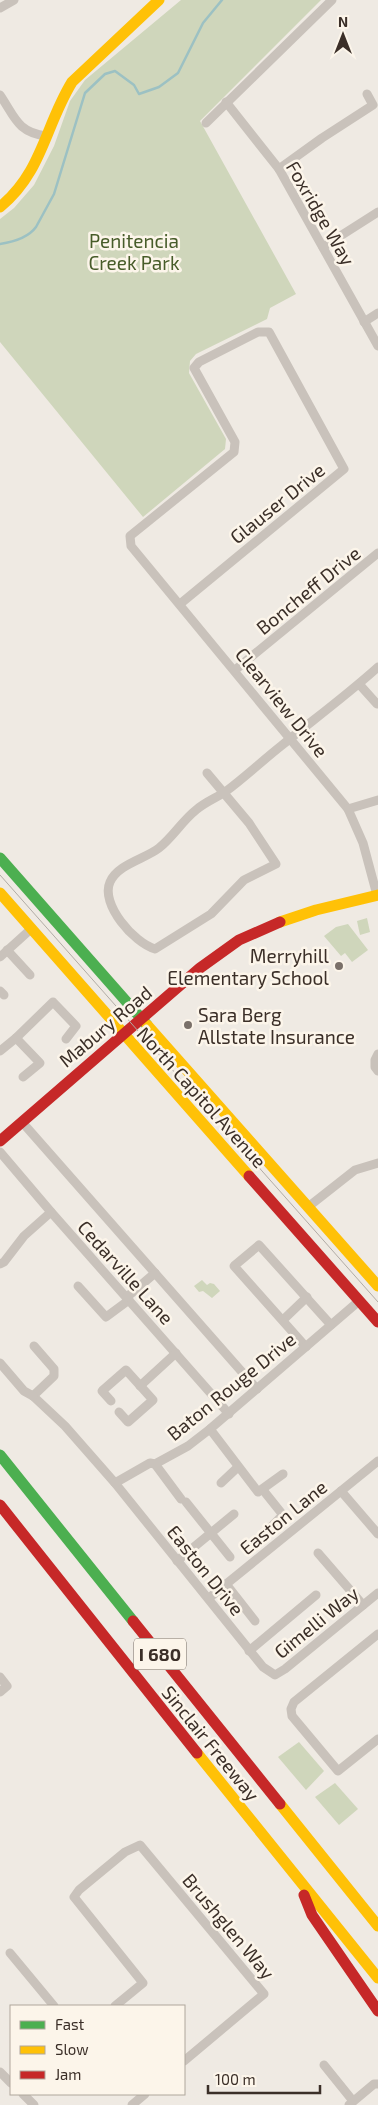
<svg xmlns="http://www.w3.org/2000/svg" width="378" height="2105" font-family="'Exo 2',sans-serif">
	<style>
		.green { fill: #cfd6bb }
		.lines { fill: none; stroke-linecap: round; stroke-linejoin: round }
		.stream { stroke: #9cc1c3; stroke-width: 2.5 }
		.street { stroke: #c9c2bb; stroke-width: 9 }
		.fast { stroke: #4caf50; stroke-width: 11 }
		.slow { stroke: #ffc107; stroke-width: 11 }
		.jam { stroke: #c62828; stroke-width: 11 }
		.tram { stroke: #b1aba5; stroke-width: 1 }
		.poi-dot { fill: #7a7069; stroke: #fcf5ea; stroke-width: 2 }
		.labels { text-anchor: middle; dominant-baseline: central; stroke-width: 5; stroke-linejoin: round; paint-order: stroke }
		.shield { fill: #fcf5ea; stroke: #756a62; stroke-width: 1 }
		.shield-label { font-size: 18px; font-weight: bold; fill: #3b2f28 }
		.street-label { font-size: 19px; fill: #3b2f28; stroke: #fcf5ea }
		.park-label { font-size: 19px; fill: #475c29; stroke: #fcf5ea }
		.poi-label { font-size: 19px; fill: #3b2f28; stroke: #fcf5ea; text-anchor: end }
	</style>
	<rect width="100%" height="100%" fill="#efeae3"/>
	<!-- green -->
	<g class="green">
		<path d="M181 0H321L200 121 296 294 270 308 267 319 196 354 190 361 189 373 226 439 225 449 143 517 0 342V219L14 208 34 185 54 146 70 101 85 80Z"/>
		<path d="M367 918 370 932 360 935 357 921Z"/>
		<path d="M348 924 368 950 352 962 345 953 341 956 324 936 336 927Z"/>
		<path d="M202 1280 207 1285 210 1283 214 1284 220 1291 212 1298 203 1291 199 1292 194 1286Z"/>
		<path d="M299 1742 324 1771 306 1790 278 1757Z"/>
		<path d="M335 1783 358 1809 339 1825 315 1797Z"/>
	</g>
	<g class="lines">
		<!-- stream -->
		<path class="stream" d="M0 244C13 242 28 238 36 227L54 194 85 93 105 74 115 71 134 85 139 94 159 87 178 73 203 23 222 0"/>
		<!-- street -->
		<g class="street">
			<path d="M0 8 14 0"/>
			<path d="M0 95C15 117 17 132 46 136"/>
			<path d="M226 102 279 169 378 346"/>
			<path d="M206 123 332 0"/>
			<path d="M279 169 322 138 373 105 367 94"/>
			<path d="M323 247 378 212"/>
			<path d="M364 322 378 313"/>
			<path d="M180 604 344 469 269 332H258L199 362 194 368 235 442 234 452 130 536 131 546 348 809 363 843 377 895"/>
			<path d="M235 670 378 553"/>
			<path d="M359 684 377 704"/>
			<path d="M207 773 249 823 276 864 244 880 211 914 155 949C134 943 100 904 110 882 118 864 145 859 159 848 173 837 182 821 196 810 205 802 216 798 225 792 244 778 262 761 281 746 313 720 347 695 378 667"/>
			<path d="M348 809 378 800"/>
			<path d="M7 950 30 975"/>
			<path d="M0 957 31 929"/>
			<path d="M0 991 4 995"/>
			<path d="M16 1038 40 1063 23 1077"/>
			<path d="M0 1051 16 1038 53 1002 76 1026 66 1039"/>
			<path d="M378 1054 375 1060V1067L378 1071"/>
			<path d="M22 1122 257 1389"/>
			<path d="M0 1152 51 1212 229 1414"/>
			<path d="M308 1207 355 1170 378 1163"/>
			<path d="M0 1264 4 1262 24 1236 51 1212"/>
			<path d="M78 1286 106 1317 129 1300"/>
			<path d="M127 1297 155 1273"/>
			<path d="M283 1320 307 1297"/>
			<path d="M34 1346 54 1369V1376L33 1396 65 1426 115 1483 263 1667 275 1675 285 1669 378 1593"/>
			<path d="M306 1347 234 1266 259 1245 331 1325"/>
			<path d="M0 1363 24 1391 33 1396"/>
			<path d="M140 1386 176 1353"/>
			<path d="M111 1401 102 1391 126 1370 153 1400 128 1422 119 1412"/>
			<path d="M210 1429 258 1492 283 1474"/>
			<path d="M155 1464 181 1499"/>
			<path d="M115 1483 150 1463 155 1464 188 1446 210 1429 359 1301"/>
			<path d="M221 1483 238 1467"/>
			<path d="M263 1490 283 1515 265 1533"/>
			<path d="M341 1491 378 1534"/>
			<path d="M186 1502 230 1557"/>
			<path d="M318 1553 363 1605"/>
			<path d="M177 1561 234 1514"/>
			<path d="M226 1584 255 1621"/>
			<path d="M209 1598 378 1461"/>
			<path d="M378 1634 294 1702 291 1709 292 1716 338 1771 378 1739"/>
			<path d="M249 1651 316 1595"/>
			<path d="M0 1677 7 1686 0 1692"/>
			<path d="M10 1953 54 2006"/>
			<path d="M115 2006 143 1983 74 1897 79 1890 125 1852 140 1845 264 1994 184 2061"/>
			<path d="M324 2065 353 2101"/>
			<path d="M0 2072 11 2083"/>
			<path d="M23 2094 34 2105"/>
			<path d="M132 2105 145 2094"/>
			<path d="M349 2105 374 2084H378"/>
		</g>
		<!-- fast -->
		<g class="fast">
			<path d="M0 858 147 1025"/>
			<path d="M0 1455 133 1621"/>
		</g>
		<!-- slow -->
		<g class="slow">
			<path d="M0 207C42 173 45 126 72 82L159 0"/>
			<path d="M0 893 249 1176"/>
			<path d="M280 922 316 910 378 895"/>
			<path d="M147 1025 378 1286"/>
			<path d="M197 1753 378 1978"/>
			<path d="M280 1804 378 1926"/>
		</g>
		<!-- jam -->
		<g class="jam">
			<path d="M0 1141 200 968 239 940 280 922"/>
			<path d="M249 1176 378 1322"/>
			<path d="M0 1505 197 1753"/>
			<path d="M133 1621 280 1804"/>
			<path d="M304 1895 312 1915 378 2011"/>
		</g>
		<!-- tram -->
		<path class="tram" d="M0 875 378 1302"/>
	</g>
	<!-- markers -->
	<g class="poi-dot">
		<circle cx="339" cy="966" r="5"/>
		<circle cx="188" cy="1025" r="5"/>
	</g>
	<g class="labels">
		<!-- shield labels -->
		<rect class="shield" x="134" y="1638.5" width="52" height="31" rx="4"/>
		<g class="shield-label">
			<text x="160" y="1654">I 680</text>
		</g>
		<!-- street labels -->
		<g class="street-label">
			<text transform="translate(321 213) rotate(60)">Foxridge Way</text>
			<text transform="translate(277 503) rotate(-39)">Glauser Drive</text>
			<text transform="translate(308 590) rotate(-39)">Boncheff Drive</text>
			<text transform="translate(282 702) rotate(51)">Clearview Drive</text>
			<text transform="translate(105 1026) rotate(-40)">Mabury Road</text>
			<text transform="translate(202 1097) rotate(48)">North Capitol Avenue</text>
			<text transform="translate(126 1272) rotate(48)">Cedarville Lane</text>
			<text transform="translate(231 1386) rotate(-39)">Baton Rouge Drive</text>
			<text transform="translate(283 1517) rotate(-39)">Easton Lane</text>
			<text transform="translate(206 1570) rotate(51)">Easton Drive</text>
			<text transform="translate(316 1622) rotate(-39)">Gimelli Way</text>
			<text transform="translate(211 1743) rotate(51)">Sinclair Freeway</text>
			<text transform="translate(229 1926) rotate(50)">Brushglen Way</text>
		</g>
		<!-- park labels -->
		<g class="park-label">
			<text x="134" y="240">Penitencia<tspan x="134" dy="22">Creek Park</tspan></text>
		</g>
		<!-- poi labels -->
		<g class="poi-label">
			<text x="329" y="955">Merryhill<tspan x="329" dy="22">Elementary School</tspan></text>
			<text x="198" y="1014" text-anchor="start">Sara Berg<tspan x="198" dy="22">Allstate Insurance</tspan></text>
		</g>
	</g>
	<!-- legend -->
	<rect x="10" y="2005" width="175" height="90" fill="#fcf5ea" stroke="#afa69c"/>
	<rect x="20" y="2021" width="25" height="8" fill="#4caf50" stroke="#afa69c"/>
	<text x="55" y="2030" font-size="15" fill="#3b2f28">Fast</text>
	<rect x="20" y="2046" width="25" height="8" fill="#ffc107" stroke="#afa69c"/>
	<text x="55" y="2055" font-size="15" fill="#3b2f28">Slow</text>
	<rect x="20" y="2071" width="25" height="8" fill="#c62828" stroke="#afa69c"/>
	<text x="55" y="2080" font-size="15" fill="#3b2f28">Jam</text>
	<!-- north arrow -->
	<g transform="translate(343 35)" stroke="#fcf5ea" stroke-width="4" paint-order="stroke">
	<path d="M0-4L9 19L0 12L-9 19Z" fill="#3b2f28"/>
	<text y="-8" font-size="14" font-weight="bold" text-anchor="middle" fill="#3b2f28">N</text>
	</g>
	<!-- scale -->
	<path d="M208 2085v8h112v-8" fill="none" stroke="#3b2f28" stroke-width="2.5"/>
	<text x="215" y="2085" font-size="15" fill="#3b2f28" stroke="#fcf5ea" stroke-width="4" paint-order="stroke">100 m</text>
</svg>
